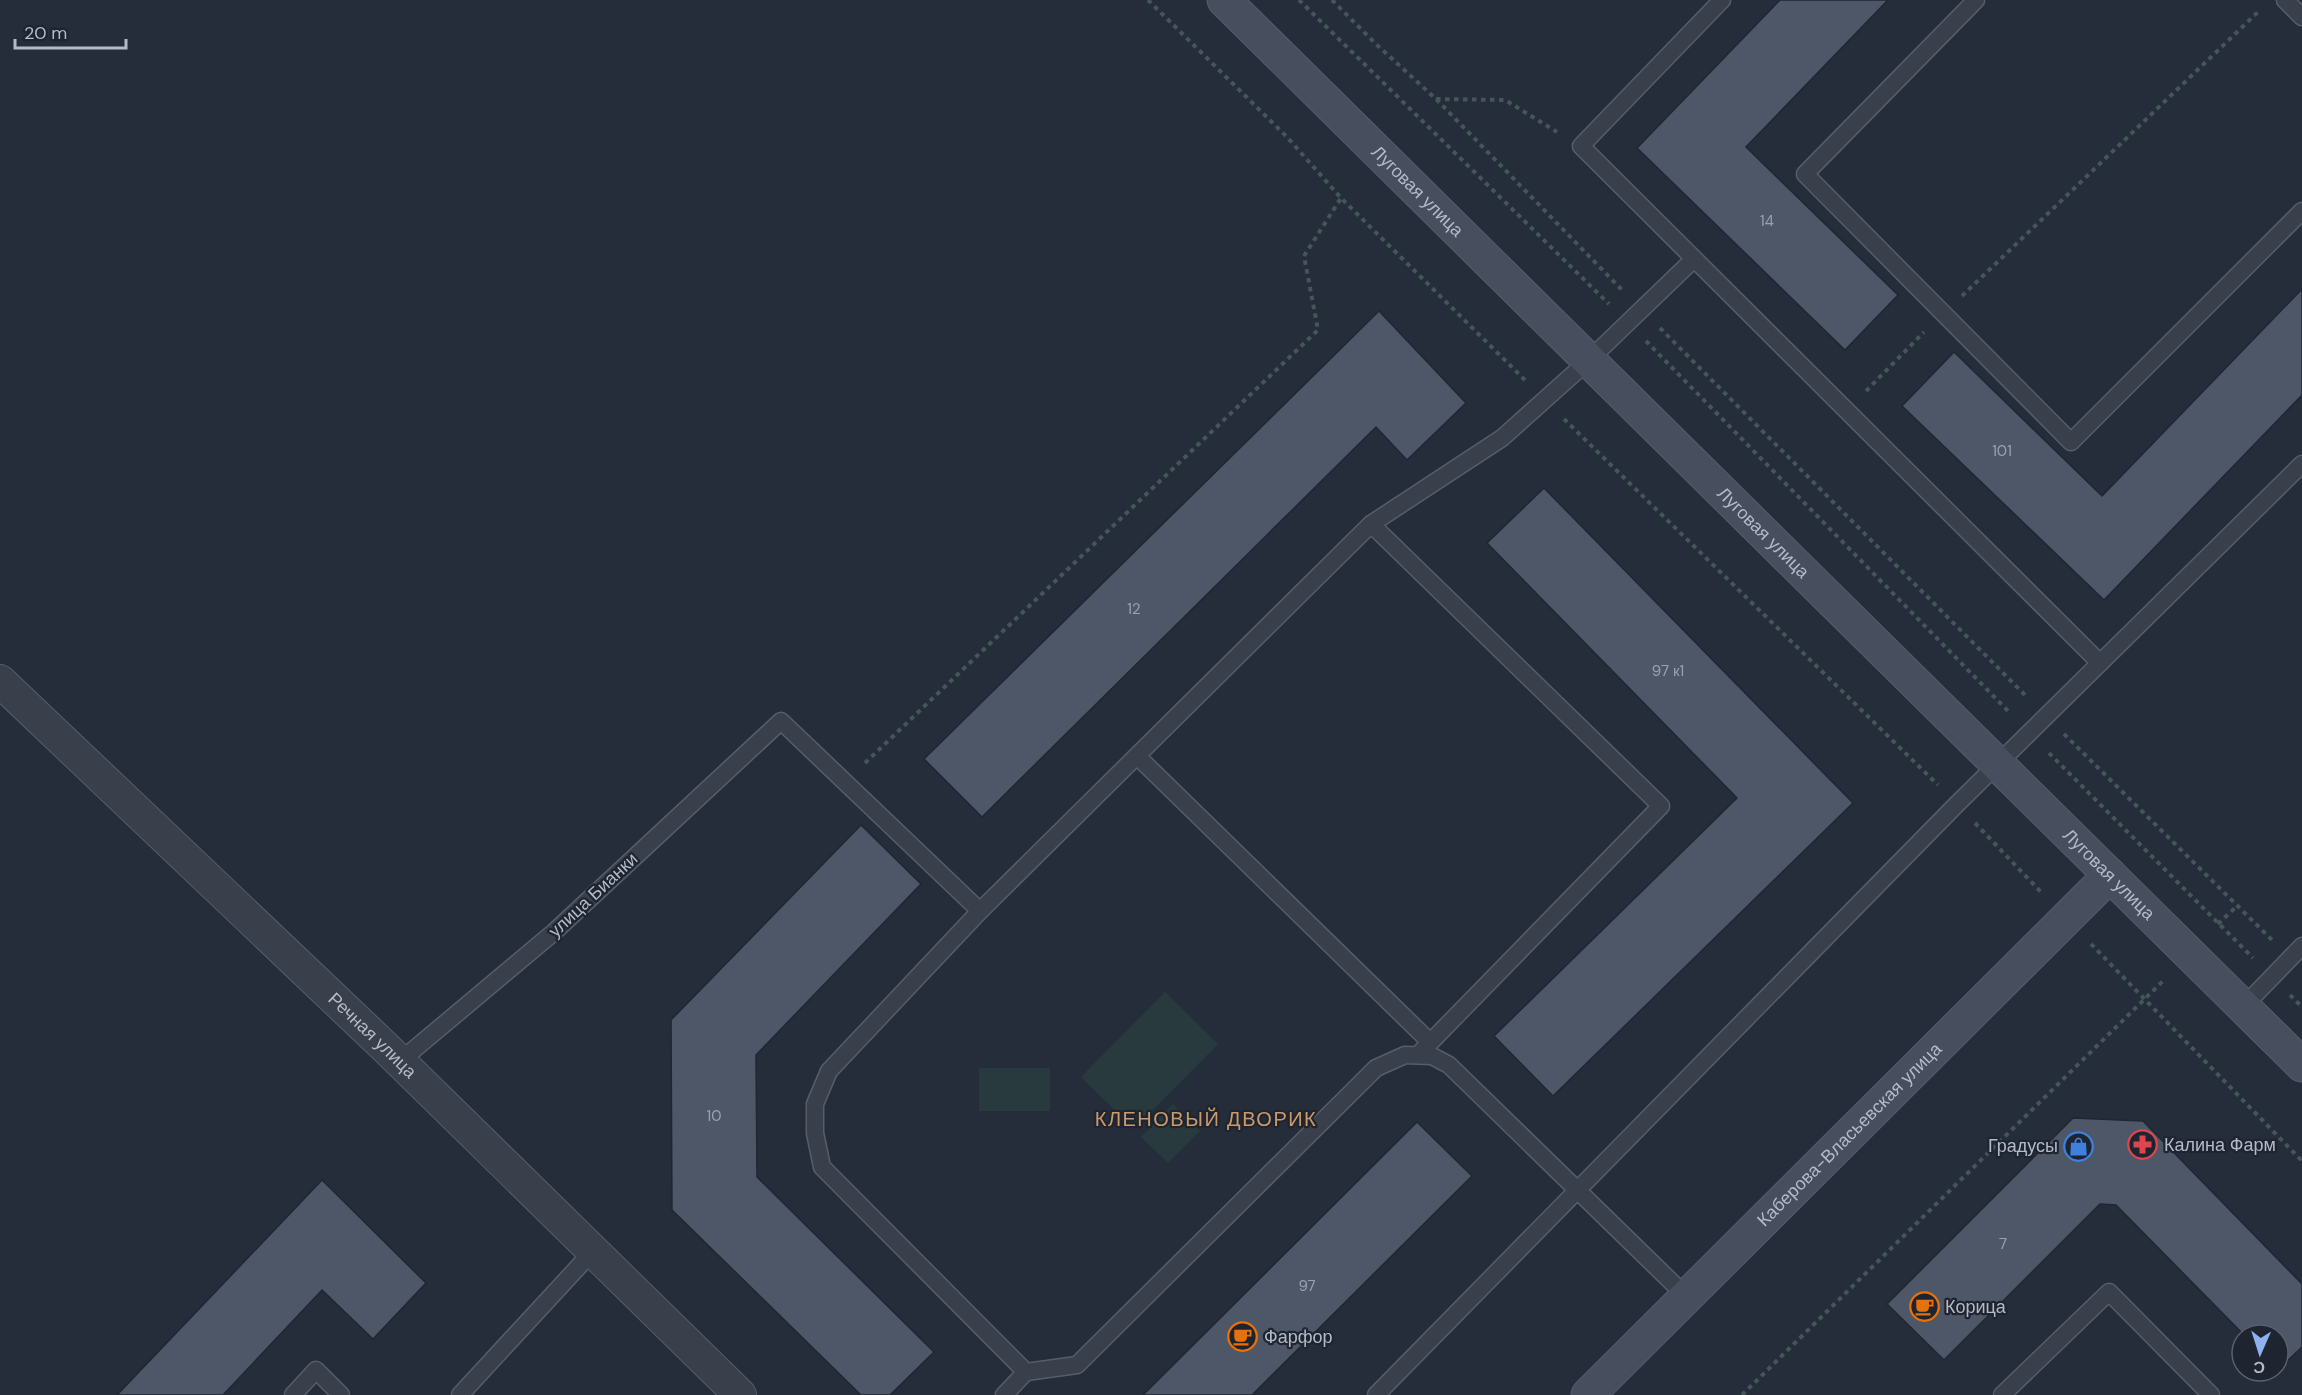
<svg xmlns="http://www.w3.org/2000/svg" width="2302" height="1395" font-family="'DM Sans',sans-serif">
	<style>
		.green { fill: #283a3d }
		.building { fill: #4e5767; stroke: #202632; stroke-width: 1.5 }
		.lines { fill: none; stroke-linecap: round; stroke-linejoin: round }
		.lane-casing { stroke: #575d69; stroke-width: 19 }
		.street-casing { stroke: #575d69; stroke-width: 34 }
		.secondary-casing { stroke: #575d69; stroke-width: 35 }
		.path { stroke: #455659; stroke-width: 4; stroke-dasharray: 4.5 4.5; stroke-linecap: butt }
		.lane { stroke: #393f4b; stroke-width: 16 }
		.street { stroke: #393f4b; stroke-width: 32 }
		.secondary { stroke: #474e5e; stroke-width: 33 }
		.labels { text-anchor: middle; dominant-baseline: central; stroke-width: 4.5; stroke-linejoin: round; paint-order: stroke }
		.number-label { font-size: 15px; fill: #9aa1af }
		.street-label { font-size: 18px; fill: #b4bac7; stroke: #1e2430 }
		.poi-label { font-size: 18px; fill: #b4bac7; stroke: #1e2430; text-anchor: start }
		.neighbourhood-label { font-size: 20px; letter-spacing: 1.5px; fill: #cc9a6a; stroke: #1e2430 }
	</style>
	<rect width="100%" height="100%" fill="#252d3b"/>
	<!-- green -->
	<g class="green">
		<path d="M1165 992 1218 1044 1134 1129 1081 1077Z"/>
		<rect x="979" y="1068" width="71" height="43"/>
		<path d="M1173 1104 1200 1131 1168 1163 1141 1137Z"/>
	</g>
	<!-- building -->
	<g class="building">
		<path d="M1780 0H1888L1746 147 1898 295 1845 350 1637 148Z"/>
		<path d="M2302 289V395L2104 600 1902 406 1954 352 2102 496Z"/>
		<path d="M1379 311 1466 403 1407 460 1376 427 982 817 924 759Z"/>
		<path d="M1544 488 1853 803 1553 1096 1494 1036 1737 798 1487 543Z"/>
		<path d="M861 825 921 884 756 1055 757 1177 934 1352 890 1395H861L672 1210 671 1020Z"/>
		<path d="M2073 1118 2143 1121 2302 1284V1347L2278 1370V1335H2244L2116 1205 2100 1204 1944 1360 1887 1304Z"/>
		<path d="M1417 1122 1472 1176 1252 1395H1143Z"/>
		<path d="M322 1180 426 1283 373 1339 322 1290 223 1395H117Z"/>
	</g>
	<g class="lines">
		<defs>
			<g id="lane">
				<path d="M1722 0 1581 146 2100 663"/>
				<path d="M1976 0 1805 174 2071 442 2302 211"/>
				<path d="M2285 0 2302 17"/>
				<path d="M1371 524 1661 806 1418 1055"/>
				<path d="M1137 756 1430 1042"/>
				<path d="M2243 1007 2302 946"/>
				<path d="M399 1062 554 932 781 721 980 911"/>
				<path d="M1026 1372 1077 1365 1376 1068 1405 1055 1432 1056 1449 1065 1687 1297"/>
				<path d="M293 1395 316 1370 341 1395"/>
				<path d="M460 1395 593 1251"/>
				<path d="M1004 1395 1026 1372 822 1167 815 1133V1104L829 1071 980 911 1371 524 1502 438 1588 361 1694 259"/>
				<path d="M1376 1395 1957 804 2302 464"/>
				<path d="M2002 1395 2109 1292 2211 1395"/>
			</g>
			<g id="street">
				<path id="s1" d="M0 681 386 1048 740 1395"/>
			</g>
			<g id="secondary">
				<path id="s2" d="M1224 0 2302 1065"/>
				<path id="s3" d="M1588 1395 2110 875"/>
			</g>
		</defs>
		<!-- lane casing -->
		<use href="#lane" class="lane-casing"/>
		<!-- street casing -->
		<use href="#street" class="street-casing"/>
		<!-- secondary casing -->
		<use href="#secondary" class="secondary-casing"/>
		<!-- path -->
		<g class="path">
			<path d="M1148 0 1287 137 1341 198 1525 380"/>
			<path d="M1299 0 1609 304"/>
			<path d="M1332 0 1377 45 1436 99 1623 291"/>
			<path d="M1436 99 1505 100 1557 132"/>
			<path d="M1962 296 2260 10"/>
			<path d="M1660 328 2027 697"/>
			<path d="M1646 341 2010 713"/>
			<path d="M1866 391 1924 332"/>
			<path d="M1564 419 1938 785"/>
			<path d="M2064 734 2272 940"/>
			<path d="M2049 753 2253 958"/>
			<path d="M865 763 1318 330 1304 256 1341 198"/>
			<path d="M1975 823 2042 893"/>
			<path d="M2218 924 2237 906"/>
			<path d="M2091 944 2302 1161"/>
			<path d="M2290 995 2302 1007"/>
			<path d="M1742 1395 2165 979"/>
		</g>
		<!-- lane -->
		<use href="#lane" class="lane"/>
		<!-- street -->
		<use href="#street" class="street"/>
		<!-- secondary -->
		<use href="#secondary" class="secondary"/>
	</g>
	<!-- icons -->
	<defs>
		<symbol id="pharmacy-ring" viewBox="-11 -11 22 22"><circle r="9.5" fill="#1e2430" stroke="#e0444e" stroke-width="1.5"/><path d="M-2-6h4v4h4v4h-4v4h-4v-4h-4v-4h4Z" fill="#e0444e"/></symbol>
		<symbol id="shop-ring" viewBox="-11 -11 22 22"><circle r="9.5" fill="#1e2430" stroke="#3f7fe0" stroke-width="1.5"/><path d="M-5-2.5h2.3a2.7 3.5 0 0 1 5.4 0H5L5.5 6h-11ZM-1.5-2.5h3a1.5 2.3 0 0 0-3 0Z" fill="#3f7fe0"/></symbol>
		<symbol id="cafe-ring" viewBox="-11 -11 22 22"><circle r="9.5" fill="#1e2430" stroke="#e8710a" stroke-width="1.5"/><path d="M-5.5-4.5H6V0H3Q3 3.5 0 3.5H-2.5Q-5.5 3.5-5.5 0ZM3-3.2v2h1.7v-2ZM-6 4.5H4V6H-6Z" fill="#e8710a"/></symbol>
	</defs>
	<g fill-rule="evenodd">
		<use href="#pharmacy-ring" x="2126" y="1128" width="33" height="33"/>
		<use href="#shop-ring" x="2062" y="1130" width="33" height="33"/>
		<use href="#cafe-ring" x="1908" y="1290" width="33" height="33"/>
		<use href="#cafe-ring" x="1226" y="1320" width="33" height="33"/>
	</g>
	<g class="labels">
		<!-- number labels -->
		<g class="number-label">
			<text x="1767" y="221">14</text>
			<text x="2002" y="451">101</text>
			<text x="1134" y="609">12</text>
			<text x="1668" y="671">97 к1</text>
			<text x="714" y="1116">10</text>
			<text x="2003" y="1244">7</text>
			<text x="1307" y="1286">97</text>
		</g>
		<!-- street labels -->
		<g class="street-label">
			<text stroke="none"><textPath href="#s2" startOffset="272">Луговая улица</textPath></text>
			<text stroke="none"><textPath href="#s2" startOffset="758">Луговая улица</textPath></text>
			<text stroke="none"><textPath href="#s2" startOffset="1244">Луговая улица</textPath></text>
			<text transform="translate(593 895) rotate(-43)">улица Бианки</text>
			<text stroke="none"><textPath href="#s1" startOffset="514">Речная улица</textPath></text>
			<text stroke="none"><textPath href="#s3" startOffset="369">Каберова-Власьевская улица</textPath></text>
		</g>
		<!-- poi labels -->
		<g class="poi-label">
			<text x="2164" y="1145">Калина Фарм</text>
			<text x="2058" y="1146" text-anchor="end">Градусы</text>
			<text x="1945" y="1307">Корица</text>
			<text x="1264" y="1337">Фарфор</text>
		</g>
		<!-- neighbourhood labels -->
		<g class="neighbourhood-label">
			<text x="1206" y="1119">КЛЕНОВЫЙ ДВОРИК</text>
		</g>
	</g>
	<!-- north arrow -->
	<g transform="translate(2260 1353) rotate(183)"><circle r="28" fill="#1e2430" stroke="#5a606c" stroke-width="1.5"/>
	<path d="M0-4.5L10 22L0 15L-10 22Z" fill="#90b0f0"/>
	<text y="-9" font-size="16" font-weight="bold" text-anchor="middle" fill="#b4bac7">С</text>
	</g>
	<!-- scale -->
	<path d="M15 39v9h111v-9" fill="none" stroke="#b4bac7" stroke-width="3"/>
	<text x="24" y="39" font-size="18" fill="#b4bac7" stroke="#1e2430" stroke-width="4.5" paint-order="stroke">20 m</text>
</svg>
